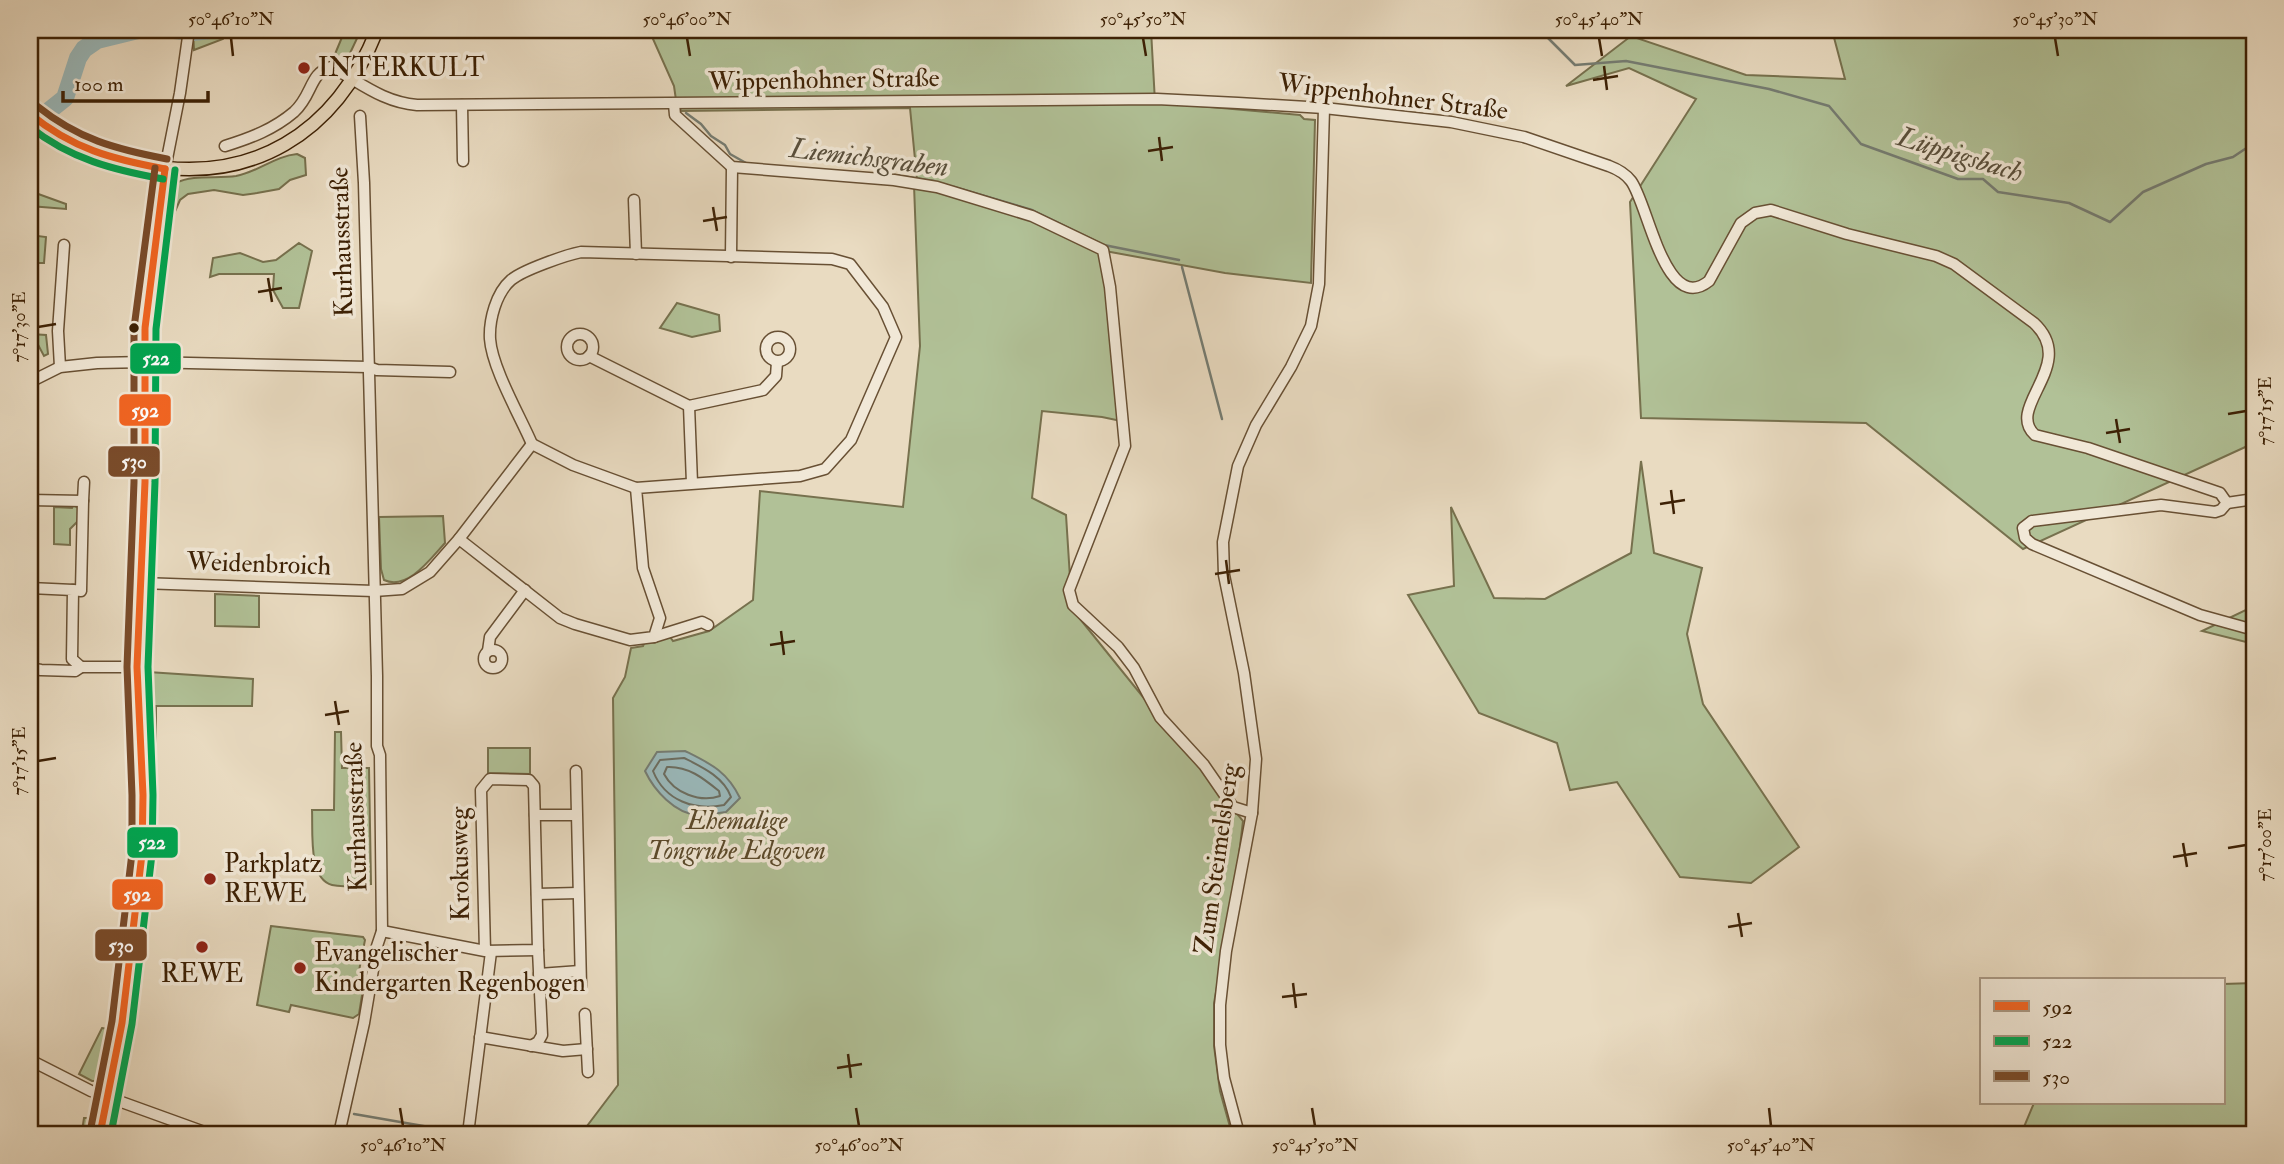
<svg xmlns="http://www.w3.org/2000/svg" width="2284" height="1164" font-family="'IM FELL Double Pica',serif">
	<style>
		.green { fill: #b1c197; stroke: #77714e; stroke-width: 2 }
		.water { fill: #9ab9bb; stroke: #757c72; stroke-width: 2 }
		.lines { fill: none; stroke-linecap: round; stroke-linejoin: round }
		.shore { stroke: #6c6d60; stroke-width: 2 }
		.stream { stroke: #757c72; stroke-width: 2.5 }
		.river { stroke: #9ab9bb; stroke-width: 18 }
		.minor-casing { stroke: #685034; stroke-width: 13 }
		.major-casing { stroke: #3d2105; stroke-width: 15 }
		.minor { stroke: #f1e8d7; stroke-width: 10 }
		.major { stroke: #e9dbc1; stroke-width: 12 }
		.bus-1-casing { stroke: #f1e8d7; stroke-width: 12 }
		.bus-2-casing { stroke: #f1e8d7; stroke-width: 12 }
		.bus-3-casing { stroke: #f1e8d7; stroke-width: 12 }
		.bus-1 { stroke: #f26522; stroke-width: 7 }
		.bus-2 { stroke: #00a651; stroke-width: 7 }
		.bus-3 { stroke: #7a4b2a; stroke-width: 7 }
		.ticks { fill: none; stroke: #3d2105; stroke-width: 2.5 }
		.poi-dot { fill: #8f2418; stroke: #f1e8d7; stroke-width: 2.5 }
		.bus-dot { fill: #3d2105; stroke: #f1e8d7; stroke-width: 2.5 }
		.labels { text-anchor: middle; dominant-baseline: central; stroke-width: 7; stroke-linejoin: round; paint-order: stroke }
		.poi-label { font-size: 26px; fill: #3d2105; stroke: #f1e8d7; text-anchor: start }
		.street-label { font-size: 26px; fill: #3d2105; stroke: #f1e8d7 }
		.park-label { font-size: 26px; font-style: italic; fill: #5a492a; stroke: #f1e8d7 }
		.water-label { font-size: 28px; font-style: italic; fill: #594f3c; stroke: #f1e8d7 }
		.line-badge { stroke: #f1e8d7; stroke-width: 2.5 }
		.badge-label { font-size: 19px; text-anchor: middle; font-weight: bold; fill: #fff }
		.neatline { fill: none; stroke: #3d2105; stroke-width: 2.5 }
		.ticks-label { font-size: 18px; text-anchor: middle; fill: #3d2105 }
	</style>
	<rect width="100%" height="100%" fill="#e9dbc1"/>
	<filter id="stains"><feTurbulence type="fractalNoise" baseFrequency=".00286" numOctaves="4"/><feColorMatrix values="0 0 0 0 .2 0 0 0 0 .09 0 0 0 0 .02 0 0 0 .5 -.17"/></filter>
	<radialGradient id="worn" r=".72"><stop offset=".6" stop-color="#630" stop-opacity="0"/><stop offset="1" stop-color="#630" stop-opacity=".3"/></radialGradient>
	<!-- green -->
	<g class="green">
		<path d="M193 30H230L223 39 194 50Z"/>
		<path d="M345 30H361L343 68 335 62V54Z"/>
		<path d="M649 30H1151L1155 102 1300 115 1304 119 1315 120 1311 283 1225 273 1105 251 1121 421 1102 417 1042 411 1032 498 1066 515 1072 609 1243 821 1235 888 1214 1003V1046L1220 1091 1232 1134H581L618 1085 613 698 625 677 631 648 643 646 646 639 668 634 673 641 709 631 753 600 760 491 903 507 920 346 914 185 917 180 910 108 681 111 676 100 674 86Z"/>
		<path d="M1832 30H2254V443L2023 549 1866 423 1641 418 1630 202 1696 99 1629 68 1566 86 1631 36 1746 75 1845 79Z"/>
		<path d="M297 154 305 158 306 175 290 180 279 189 257 193 243 195 214 190 188 194 180 200 170 223H165C164 211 163 191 176 183 193 174 217 179 236 176 258 172 275 156 297 154Z"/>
		<path d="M30 191 66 204V209L30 206Z"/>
		<path d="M30 235 46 237 44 263H32L30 293Z"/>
		<path d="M299 243 312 251 299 308H283L273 290 274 274H219L210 277 213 258 240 253 263 262 276 260Z"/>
		<path d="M677 303 719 315 720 331 692 337 660 328Z"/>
		<path d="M30 334 46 335 48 354 44 356 35 339 30 342Z"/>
		<path d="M1641 461 1654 553 1702 568 1687 634 1703 704 1799 847 1751 883 1680 877 1617 782 1570 790 1557 743 1479 713 1408 595 1454 586 1451 507 1494 598 1545 599 1631 553Z"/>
		<path d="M73 505 80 509 78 521 70 529V545L54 544V507L72 508Z"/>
		<path d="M443 516 445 543C431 558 408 591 384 580L381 569 379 517Z"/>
		<path d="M215 594 259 596V627L215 626Z"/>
		<path d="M2254 606V644L2202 631Z"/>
		<path d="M148 672 253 679 252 706H156V777H149Z"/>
		<path d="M335 732H341L342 768H369L371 884C359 885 344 888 332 885 308 879 313 831 312 810H334Z"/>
		<path d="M488 748H530V774L488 773Z"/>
		<path d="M271 926 363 937 365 940 357 981 364 983 359 1014 353 1018 291 1005 289 1012 257 1005Z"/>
		<path d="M2254 983V1134H2021L2034 1103H2223V984Z"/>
		<path d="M102 1028 113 1030 107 1075 103 1081H92L79 1074Z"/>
		<path d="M84 1118H94L91 1134H30V1125L82 1131Z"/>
	</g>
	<!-- water -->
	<path class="water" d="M685 751C711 764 727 771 740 798L726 812C717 813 707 815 698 815 675 814 654 790 645 771L657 752Z"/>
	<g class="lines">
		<!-- shore -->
		<g class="shore">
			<path d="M684 758C702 767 724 777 731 797L724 805C695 811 665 801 653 771L660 760Z"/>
			<path d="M667 767C688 766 703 778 719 791L720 796C700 803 674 793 664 774Z"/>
		</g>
		<!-- stream -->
		<g class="stream">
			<path d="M1540 30 1575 65 1626 61 1769 89 1829 106 1861 144 1958 179H1983L1998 192 2069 203 2110 222 2143 192 2206 164 2233 157 2254 143"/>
			<path d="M686 113 701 124 711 136 725 145 730 154 746 163"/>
			<path d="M895 175 934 181"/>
			<path d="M954 187 1032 210 1104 245 1179 260"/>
			<path d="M1182 267 1222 419"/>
			<path d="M354 1114 458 1132"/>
			<path d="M475 1133 480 1134"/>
		</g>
		<!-- river -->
		<g class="river">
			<path d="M174 30 194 32 210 30"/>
			<path d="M30 126 65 98 78 58 84 49 97 40 138 30"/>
		</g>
		<defs>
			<g id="minor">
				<path d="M674 104 675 115 732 167 894 180 937 187 1032 216 1103 250 1110 287 1125 446 1069 590 1073 605 1118 647 1134 668 1160 717 1204 765 1233 807 1252 813"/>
				<path d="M462 105 463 161"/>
				<path d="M225 146C251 138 274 129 294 112 313 95 309 73 331 67 360 82 382 102 417 105L1157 99 1238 103 1324 108 1451 122 1524 137 1609 166C1617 169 1625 173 1631 181 1648 203 1665 316 1709 281L1741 223 1755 213 1771 210 1847 234 1936 256 1954 264 2034 323C2079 365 2004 407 2035 435L2088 448 2220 493 2227 503 2221 510 2215 512 2161 505 2032 521 2023 528 2025 538 2032 544 2200 615 2254 630"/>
				<path d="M165 169 180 93 189 30"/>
				<path d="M634 200 636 254"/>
				<path d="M731 257 732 167"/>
				<circle cx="580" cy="347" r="13"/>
				<circle cx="778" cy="349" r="12"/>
				<path d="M589 356 689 406 763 390 776 376 777 362"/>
				<path d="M60 367 58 331 64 245"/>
				<path d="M30 382 60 367 97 363 145 362 368 367 377 370 450 372"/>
				<path d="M689 406 692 483"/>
				<path d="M532 444 573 465 636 488"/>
				<path d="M30 500 83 501 84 482"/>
				<path d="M2227 503 2254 499"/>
				<path d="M459 539 560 618 575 624 630 640 654 637 660 618 643 568 636 488 800 476 825 469 851 440 896 337 883 307 850 264 832 259 581 252C566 255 523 270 511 280 496 293 489 320 490 339 492 368 520 416 532 444"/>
				<path d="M141 583 374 591 402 589 430 572 459 539 532 444"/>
				<path d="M30 588 73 590 72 659 81 667 75 671 41 670 35 669 30 664"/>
				<path d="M73 590 81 591 83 501"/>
				<path d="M30 629V588"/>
				<path d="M654 637 702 622 708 625"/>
				<circle cx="493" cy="659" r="9"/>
				<path d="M488 651 490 637 525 590"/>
				<path d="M81 667H137"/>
				<path d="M576 771 581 986"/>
				<path d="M535 815H576"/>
				<path d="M537 894 578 893"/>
				<path d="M382 931 485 951 538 950 534 786 529 780 490 779 481 790 485 951"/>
				<path d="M539 974 580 971"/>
				<path d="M585 1014 588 1072"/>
				<path d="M480 1037 563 1051 587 1049"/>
				<path d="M531 1046 538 1042 542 1035 538 950"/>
				<path d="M30 1060 91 1091 210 1134"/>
				<path d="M339 1134 364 1023 377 946 382 931 380 755 377 746V676L364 183 360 116"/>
				<path d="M468 1134 491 952"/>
				<path d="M1239 1134 1224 1078 1220 1045V1005L1226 951 1252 813 1256 759 1244 673 1224 575 1223 542 1238 466 1256 425 1291 367 1311 326 1319 284 1324 108"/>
			</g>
			<g id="major">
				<path d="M30 114C65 144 94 155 140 164 251 186 336 134 377 30"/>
				<path d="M100 1134 122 1023 142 854 143 795 137 667 145 482V328L165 169"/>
			</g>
		</defs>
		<!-- minor casing -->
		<use href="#minor" class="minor-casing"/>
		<!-- major casing -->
		<use href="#major" class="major-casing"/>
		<!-- minor -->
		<use href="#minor" class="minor"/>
		<!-- major -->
		<use href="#major" class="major"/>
		<defs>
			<g id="bus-1">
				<path d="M30 114C73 149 112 159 165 169"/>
				<path d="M100 1134 122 1023 142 854 143 795 137 667 145 482V328L165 169"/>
			</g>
			<g id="bus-2">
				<path d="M30 127C70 159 114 170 163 179"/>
				<path d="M111 1134 132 1024 152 854 153 795 148 667 155 482 156 329 175 170"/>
			</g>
			<g id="bus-3">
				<path d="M37 106C78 139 115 149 167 159"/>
				<path d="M90 1132 112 1021 132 853V795L127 667 134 482V328L155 168"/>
			</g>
		</defs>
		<!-- bus-1 casing -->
		<use href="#bus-1" class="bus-1-casing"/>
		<!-- bus-2 casing -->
		<use href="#bus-2" class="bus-2-casing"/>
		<!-- bus-3 casing -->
		<use href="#bus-3" class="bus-3-casing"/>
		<!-- bus-1 -->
		<use href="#bus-1" class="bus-1"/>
		<!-- bus-2 -->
		<use href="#bus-2" class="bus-2"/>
		<!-- bus-3 -->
		<use href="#bus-3" class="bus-3"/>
	</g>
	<!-- ticks -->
	<path class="ticks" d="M231 38 233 56M687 38 690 56M1143 38 1146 56M1599 38 1602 56M2055 38 2058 56M1604 66 1607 90M1593 80 1618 76M1159 137 1162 161M1148 151 1173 147M713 207 717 231M703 221 727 217M268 278 272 302M258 292 282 288M38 327 56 324M2228 414 2246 411M2116 419 2120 443M2106 433 2130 429M1671 490 1674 514M1660 504 1685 500M1226 560 1229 584M1215 574 1240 570M781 631 784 655M770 645 795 641M335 701 339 725M325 715 349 711M38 761 56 758M2183 843 2187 867M2228 848 2246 845M2173 857 2197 853M1738 913 1742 937M1728 927 1752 923M1293 983 1296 1008M1282 997 1307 994M848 1054 851 1078M837 1068 862 1064M400 1108 403 1126M856 1108 859 1126M1312 1108 1315 1126M1769 1108 1771 1126"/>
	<!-- markers -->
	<g class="poi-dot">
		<circle cx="304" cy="68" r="7"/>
		<circle cx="210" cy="879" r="7"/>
		<circle cx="202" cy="947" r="7"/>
		<circle cx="300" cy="968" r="7"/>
	</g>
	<circle class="bus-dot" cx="134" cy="328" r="6"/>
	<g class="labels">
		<!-- poi labels -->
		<g class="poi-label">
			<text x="318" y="68">INTERKULT</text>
			<text x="224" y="864">Parkplatz<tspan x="224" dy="30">REWE</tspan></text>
			<text x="314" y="953">Evangelischer<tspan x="314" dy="30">Kindergarten Regenbogen</tspan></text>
			<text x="202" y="974" text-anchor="middle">REWE</text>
		</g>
		<!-- street labels -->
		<g class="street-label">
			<text transform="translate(824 80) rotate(-1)">Wippenhohner Straße</text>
			<text transform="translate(1393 97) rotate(7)">Wippenhohner Straße</text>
			<text transform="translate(342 242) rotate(-92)">Kurhausstraße</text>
			<text transform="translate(259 564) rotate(2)">Weidenbroich</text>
			<text transform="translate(356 817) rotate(-92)">Kurhausstraße</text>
			<text transform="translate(1217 859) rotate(-82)">Zum Steimelsberg</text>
			<text transform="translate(460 864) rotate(-91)">Krokusweg</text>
		</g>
		<!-- park labels -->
		<g class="park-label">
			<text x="737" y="821">Ehemalige<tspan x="737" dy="30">Tongrube Edgoven</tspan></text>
		</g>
		<!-- water labels -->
		<g class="water-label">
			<text transform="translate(1960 155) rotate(17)">Lüppigsbach</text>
			<text transform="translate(869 158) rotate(7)">Liemichsgraben</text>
		</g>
	</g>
	<g class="line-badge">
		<rect x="129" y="342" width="53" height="33" rx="7" fill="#00a651"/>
		<rect x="118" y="393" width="54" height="34" rx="7" fill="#f26522"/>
		<rect x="107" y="445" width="54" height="33" rx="7" fill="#7a4b2a"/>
		<rect x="126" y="826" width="53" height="33" rx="7" fill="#00a651"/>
		<rect x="111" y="878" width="53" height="33" rx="7" fill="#f26522"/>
		<rect x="94" y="928" width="54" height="34" rx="7" fill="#7a4b2a"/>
	</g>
	<g class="badge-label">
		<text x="156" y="365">522</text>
		<text x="145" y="417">592</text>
		<text x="134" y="468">530</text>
		<text x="152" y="849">522</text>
		<text x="137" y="901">592</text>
		<text x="121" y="952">530</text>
	</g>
	<!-- margin -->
	<rect width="2284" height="1164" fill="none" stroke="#e9dbc1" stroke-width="77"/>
	<!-- legend -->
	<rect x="1980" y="978" width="245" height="126" fill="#f1e8d7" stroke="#a99883" stroke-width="2"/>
	<rect x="1994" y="1001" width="35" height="10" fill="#f26522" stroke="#a99883" stroke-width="2"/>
	<text x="2042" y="1014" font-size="21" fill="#3d2105">592</text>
	<rect x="1994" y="1036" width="35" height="10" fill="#00a651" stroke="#a99883" stroke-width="2"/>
	<text x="2042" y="1048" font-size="21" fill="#3d2105">522</text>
	<rect x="1994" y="1071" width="35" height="10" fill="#7a4b2a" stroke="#a99883" stroke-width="2"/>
	<text x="2042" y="1084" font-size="21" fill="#3d2105">530</text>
	<!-- scale -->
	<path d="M63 91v10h145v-10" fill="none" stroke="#3d2105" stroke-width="3.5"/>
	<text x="74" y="91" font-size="21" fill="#3d2105" stroke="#f1e8d7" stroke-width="5" paint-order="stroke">100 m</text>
	<rect x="38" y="38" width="2208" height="1088" class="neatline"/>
	<g class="ticks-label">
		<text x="231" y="25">50°46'10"N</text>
		<text x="687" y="25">50°46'00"N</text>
		<text x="1143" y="25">50°45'50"N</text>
		<text x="1599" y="25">50°45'40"N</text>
		<text x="2055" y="25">50°45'30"N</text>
		<text transform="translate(19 327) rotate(-90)" y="6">7°17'30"E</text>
		<text transform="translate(2265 411) rotate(-90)" y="6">7°17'15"E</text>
		<text transform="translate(19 761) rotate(-90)" y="6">7°17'15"E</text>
		<text transform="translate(2265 845) rotate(-90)" y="6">7°17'00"E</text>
		<text x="403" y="1151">50°46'10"N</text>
		<text x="859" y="1151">50°46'00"N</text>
		<text x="1315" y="1151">50°45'50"N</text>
		<text x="1771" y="1151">50°45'40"N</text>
	</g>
	<rect width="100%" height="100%" filter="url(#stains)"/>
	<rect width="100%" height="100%" fill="url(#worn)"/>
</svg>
